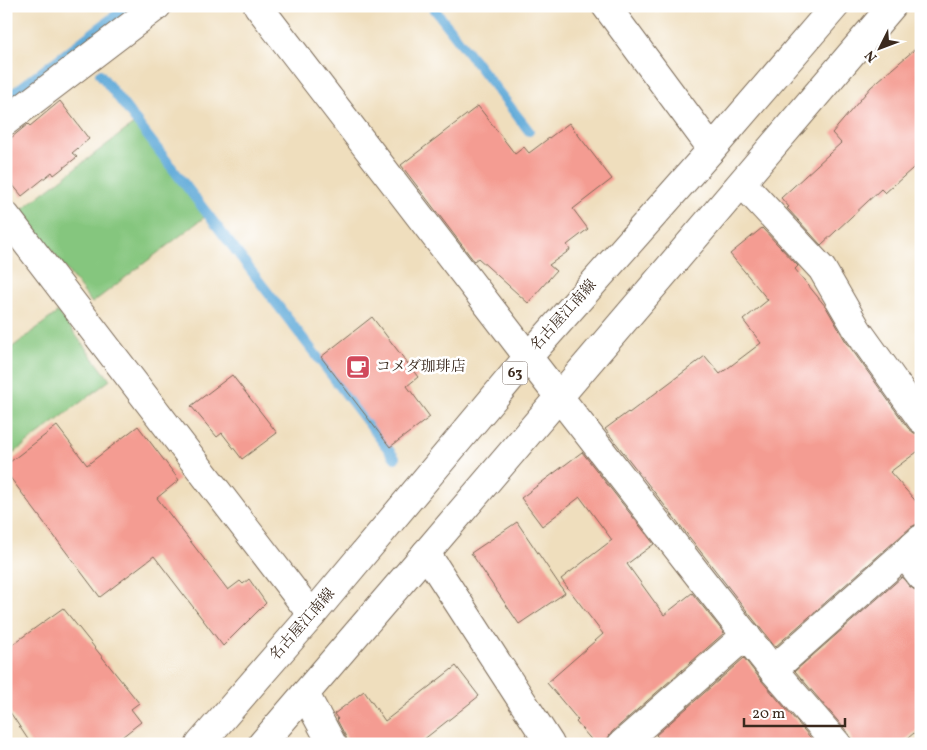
<svg xmlns="http://www.w3.org/2000/svg" width="927" height="750" font-family="Vollkorn,'Noto Serif JP',serif">
	<style>
		.green { fill: #85c67e; stroke: #60784e }
		.lines { fill: none; stroke-linecap: round; stroke-linejoin: round }
		.stream { stroke: #62abd9; stroke-width: 10 }
		.building { fill: #f49c92 }
		.minor-casing { stroke: #7a6956; stroke-width: 30 }
		.primary-casing { stroke: #7a6956; stroke-width: 30 }
		.minor { stroke: #fff; stroke-width: 28 }
		.primary { stroke: #fff; stroke-width: 28 }
		.labels { text-anchor: middle; dominant-baseline: central; stroke-width: 5; stroke-linejoin: round; paint-order: stroke }
		.shield { fill: #fff; stroke: #766a62; stroke-width: 1 }
		.shield-label { font-size: 14px; font-weight: bold; fill: #3b2a1e }
		.street-label { font-size: 15px; fill: #3b2a1e; stroke: #fff }
		.poi-label { font-size: 15px; fill: #3b2a1e; stroke: #fff; text-anchor: start }
	</style>
	<rect width="100%" height="100%" fill="#fff"/>
	<filter id="ink" filterUnits="userSpaceOnUse"><feTurbulence type="fractalNoise" baseFrequency=".02" numOctaves="2"/><feDisplacementMap in="SourceGraphic" scale="10" xChannelSelector="R" yChannelSelector="G"/><feConvolveMatrix kernelMatrix="1 2 1 2 8 2 1 2 1" color-interpolation-filters="sRGB"/></filter>
	<filter id="wash" filterUnits="userSpaceOnUse"><feTurbulence type="fractalNoise" baseFrequency=".0096" numOctaves="4" result="noise"/><feDisplacementMap in="SourceGraphic" scale="20" xChannelSelector="R" yChannelSelector="G"/><feGaussianBlur stdDeviation="1.12" result="paint"/><feColorMatrix in="noise" values="0 0 0 0 0 0 0 0 0 0 0 0 0 0 0 0 0 1.4 0 .05"/><feComposite in="paint" operator="in"/></filter>
	<g filter="url(#wash)">
		<rect width="100%" height="100%" fill="#efdebd"/>
		<!-- green -->
		<g class="green">
			<path d="M135 123 206 216 92 303 21 210Z"/>
			<path d="M58 312 110 380 6 459V352Z"/>
		</g>
		<g class="lines">
			<!-- stream -->
			<g class="stream">
				<path d="M432 6 529 131"/>
				<path d="M100 74 395 458"/>
				<path d="M6 99 128 6"/>
			</g>
		</g>
		<g id="blocks">
			<!-- building -->
			<g class="building">
				<path d="M921 44V161L885 193 881 189 821 245 787 208 789 207 781 198 841 143 832 133 871 87Z"/>
				<path d="M60 101 89 139 72 153 77 157 54 175 52 172 22 196 6 177V142L28 124 30 126Z"/>
				<path d="M478 106 515 154 524 147 529 153 569 123 612 179 573 209 588 229 567 245 570 250 549 265 556 271 528 303 478 258 474 261 401 165Z"/>
				<path d="M762 228 798 266 795 269 826 307 845 340 908 428 914 433 921 434V449L890 472 921 507V524H917L911 527 775 647 605 429 628 412 629 413 705 356 720 374 761 343 743 320 768 300 730 254Z"/>
				<path d="M372 317 418 377 407 386 430 417 390 447 321 357Z"/>
				<path d="M232 375 277 433 242 459 222 433 217 437 191 406Z"/>
				<path d="M57 426 87 465 138 426 179 480 157 498 228 590 240 581 243 584 249 579 266 603 223 646 154 556 100 597 6 472V465Z"/>
				<path d="M582 452 654 544 627 564 664 615 692 593 724 633 612 732 608 738 601 744H595L576 722 578 720 547 683 603 634 561 579 612 540 580 497 542 526 521 498Z"/>
				<path d="M517 522 565 593 519 624 471 553Z"/>
				<path d="M902 577 909 586 915 590 921 591V727L901 744H852V741L849 734 795 671Z"/>
				<path d="M63 608 139 703 131 709 141 722 113 744H31L6 706V649Z"/>
				<path d="M744 658 761 680 816 744H664L656 735Z"/>
				<path d="M456 666 479 696 418 744H348L346 737 337 720 338 719 334 714 364 691 385 721Z"/>
			</g>
		</g>
	</g>
	<g filter="url(#ink)">
		<use href="#blocks" fill-opacity="0" stroke="#7a6956" stroke-width="1"/>
		<g class="lines">
			<defs>
				<g id="minor">
					<path d="M258 6 528 357 702 580 773 670 837 744"/>
					<path d="M606 6 712 149"/>
					<path d="M6 121 157 6"/>
					<path d="M742 183 822 269 858 331 921 419"/>
					<path d="M6 216 312 615"/>
					<path d="M426 553 550 744"/>
					<path d="M904 554 921 576"/>
					<path d="M773 670 921 539"/>
					<path d="M305 694 332 744"/>
					<path d="M622 744 746 635"/>
				</g>
				<g id="primary">
					<path d="M200 744 312 615 528 357 712 149 835 6"/>
					<path d="M262 744 426 553 892 6"/>
				</g>
			</defs>
			<!-- minor casing -->
			<use href="#minor" class="minor-casing"/>
			<!-- primary casing -->
			<use href="#primary" class="primary-casing"/>
			<!-- minor -->
			<use href="#minor" class="minor"/>
			<!-- primary -->
			<use href="#primary" class="primary"/>
		</g>
	</g>
	<!-- icons -->
	<defs>
		<symbol id="cafe-square" viewBox="-11 -11 22 22"><rect x="-9" y="-9" width="18" height="18" rx="4" fill="#d1495b" stroke="#fff"/><path d="M-5.5-4.5H6V0H3Q3 3.5 0 3.5H-2.5Q-5.5 3.5-5.5 0ZM3-3.2v2h1.7v-2ZM-6 4.5H4V6H-6Z" fill="#fff"/></symbol>
	</defs>
	<g fill-rule="evenodd">
		<use href="#cafe-square" x="344" y="353" width="28" height="28"/>
	</g>
	<g class="labels">
		<!-- shield labels -->
		<rect class="shield" x="502.5" y="361.5" width="25" height="23" rx="4"/>
		<g class="shield-label">
			<text x="515" y="373">63</text>
		</g>
		<!-- street labels -->
		<g class="street-label">
			<text transform="translate(564 316) rotate(-48)">名古屋江南線</text>
			<text transform="translate(303 625) rotate(-49)">名古屋江南線</text>
		</g>
		<!-- poi labels -->
		<g class="poi-label">
			<text x="376" y="367">コメダ珈琲店</text>
		</g>
	</g>
	<!-- margin -->
	<rect width="927" height="750" fill="none" stroke="#fff" stroke-width="25"/>
	<!-- north arrow -->
	<g transform="translate(880 48) rotate(228)" stroke="#ffffff" stroke-width="4" paint-order="stroke">
	<path d="M0-4L9 19L0 12L-9 19Z" fill="#3b2a1e"/>
	<text y="-8" font-size="14" font-weight="bold" text-anchor="middle" fill="#3b2a1e">N</text>
	</g>
	<!-- scale -->
	<path d="M744 718v8h101v-8" fill="none" stroke="#3b2a1e" stroke-width="2.5"/>
	<text x="752" y="718" font-size="15" fill="#3b2a1e" stroke="#ffffff" stroke-width="4" paint-order="stroke">20 m</text>
</svg>
